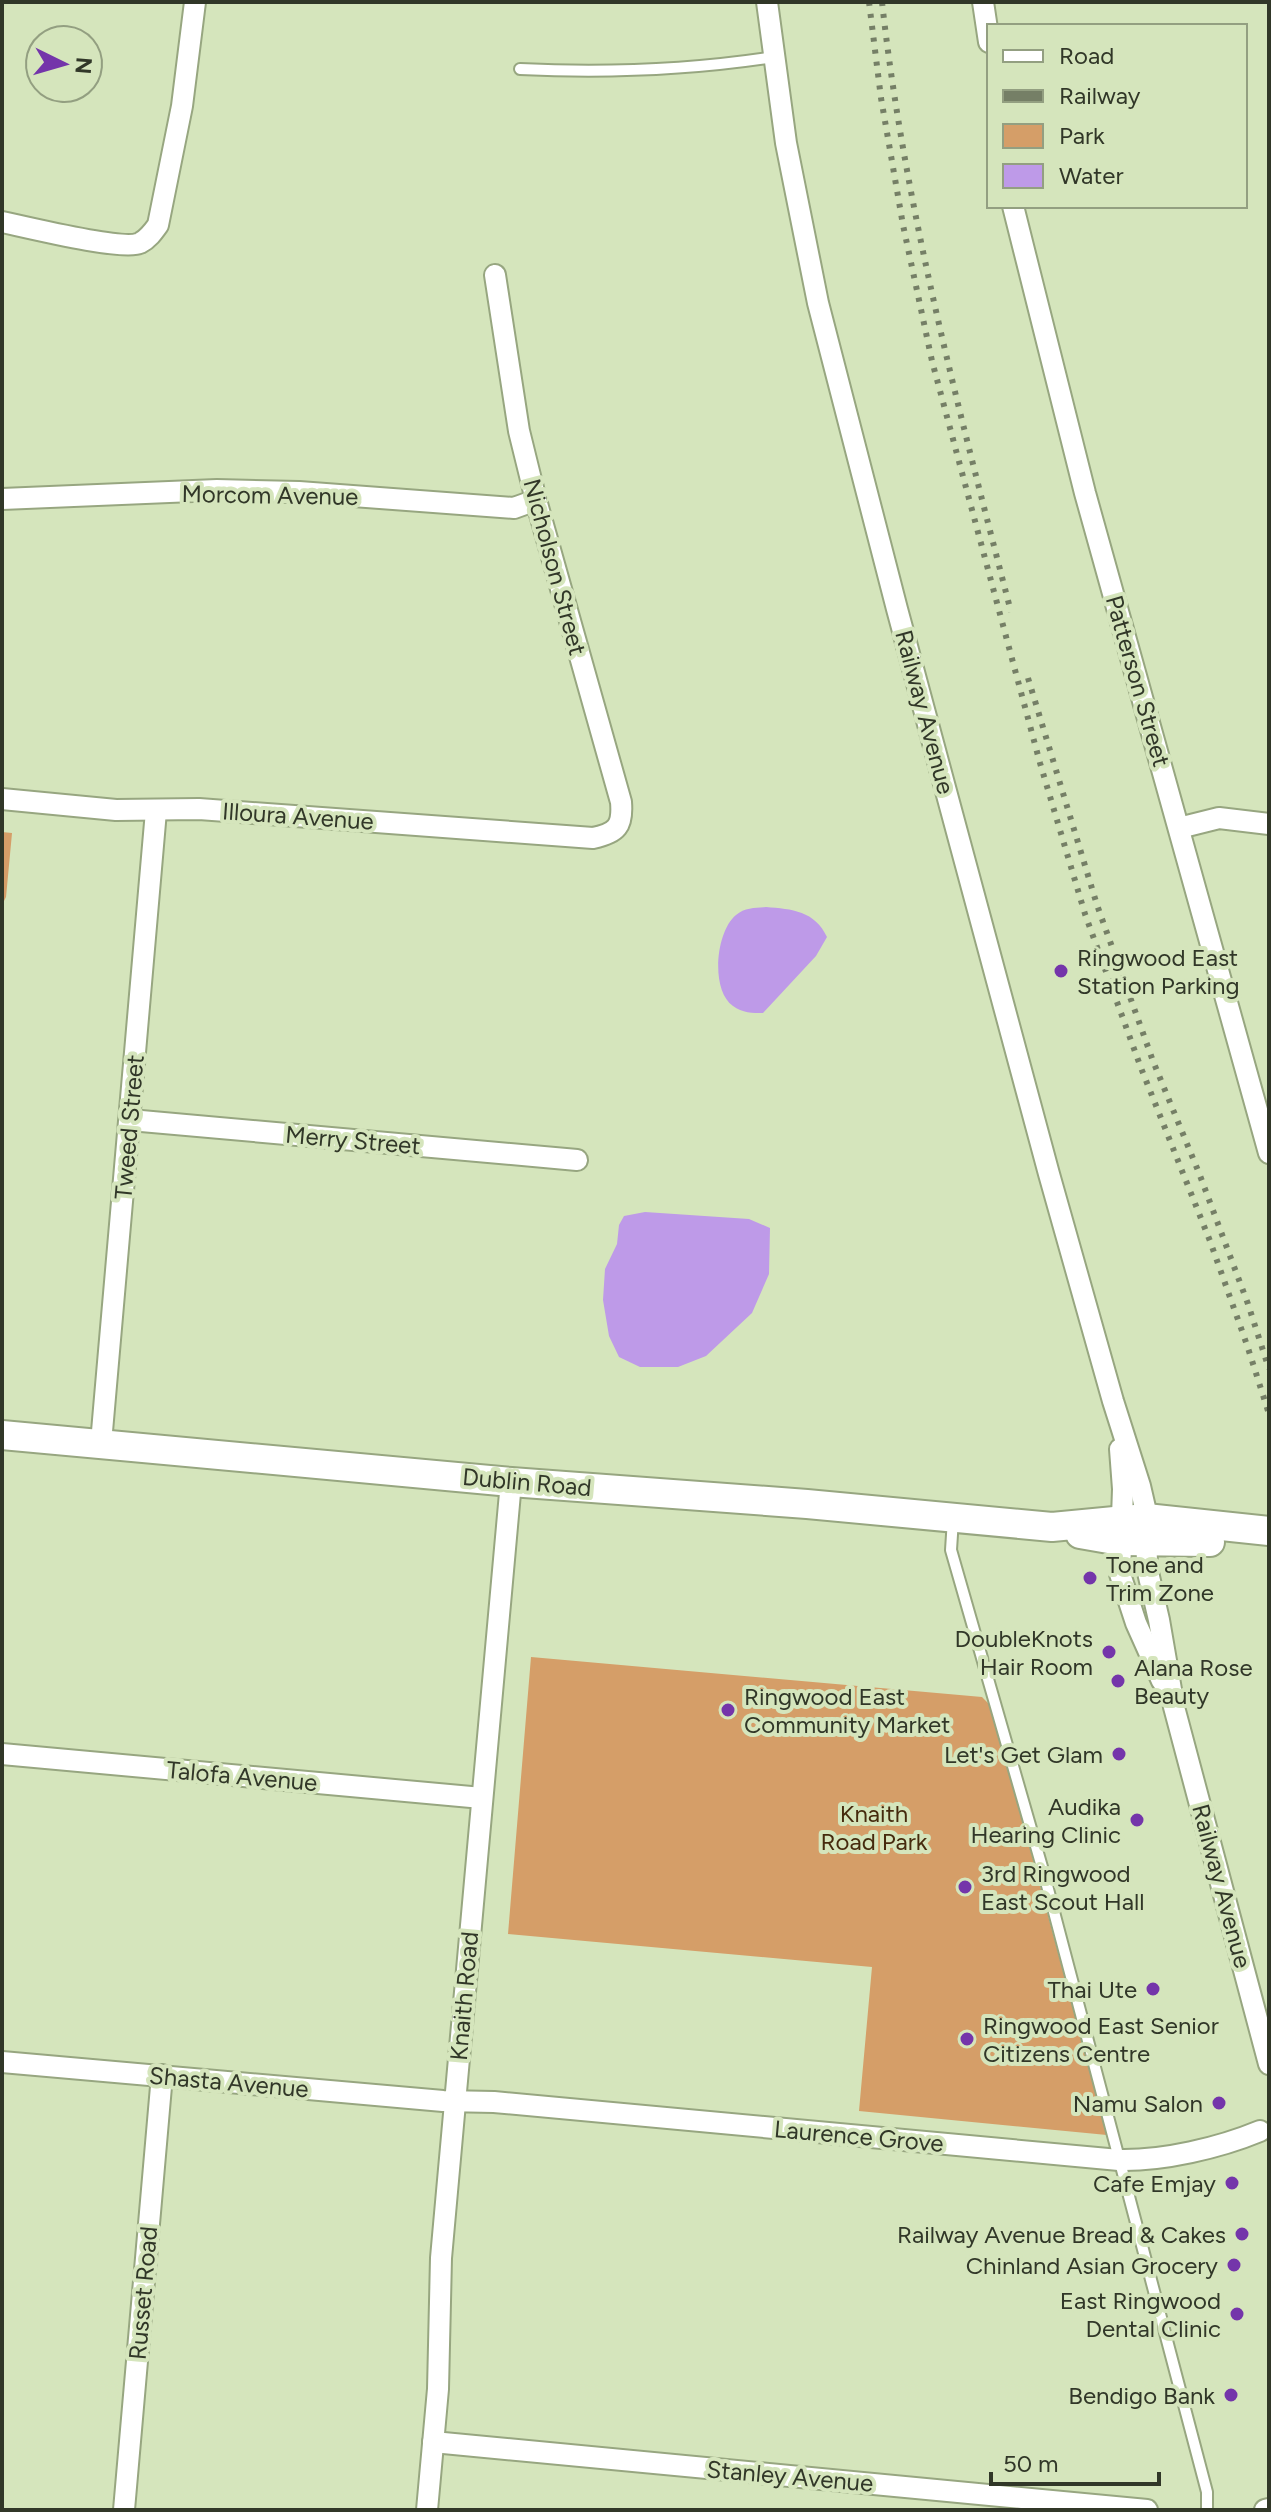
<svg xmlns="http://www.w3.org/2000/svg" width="1271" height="2512" font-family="Figtree,sans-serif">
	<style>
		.green { fill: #d59e68 }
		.water { fill: #be9ae8 }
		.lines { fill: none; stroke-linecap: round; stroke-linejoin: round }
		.lane-casing { stroke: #97a680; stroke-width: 14 }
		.street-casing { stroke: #97a680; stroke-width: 24 }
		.secondary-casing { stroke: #97a680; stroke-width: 32 }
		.lane { stroke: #fff; stroke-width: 10 }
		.street { stroke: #fff; stroke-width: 20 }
		.secondary { stroke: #fff; stroke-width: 28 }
		.rail { stroke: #757f66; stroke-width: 6; stroke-dasharray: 4 8; stroke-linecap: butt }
		.poi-dot { fill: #7435aa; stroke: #d5e5bc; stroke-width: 3 }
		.labels { text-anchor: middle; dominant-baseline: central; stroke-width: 8; stroke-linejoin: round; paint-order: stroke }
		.street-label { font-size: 24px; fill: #313728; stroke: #d5e5bc }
		.poi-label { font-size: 24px; fill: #313728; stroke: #d5e5bc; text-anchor: end }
		.park-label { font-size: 24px; fill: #452a0d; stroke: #d5e5bc }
	</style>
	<rect width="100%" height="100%" fill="#d5e5bc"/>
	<!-- green -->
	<g class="green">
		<path d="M2 832 12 833 6 897 2 905Z"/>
		<path d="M531 1657 982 1697 992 1707 1107 2135 859 2111 872 1967 508 1934Z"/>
	</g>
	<!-- water -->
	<g class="water">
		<path d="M766 907C792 909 815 911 827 937L816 956 763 1013C753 1013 742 1013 733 1006 710 990 716 931 736 915 745 907 756 908 766 907Z"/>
		<path d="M645 1212 749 1219 770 1228 769 1274 752 1313 706 1356 678 1367H640L619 1357 609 1336 603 1300 605 1269 617 1244 619 1225 624 1216Z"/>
	</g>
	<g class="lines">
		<defs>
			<g id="lane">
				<path d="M520 69C604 73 690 70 774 57"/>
				<path d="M953 1519 951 1550 1044 1874 1207 2492V2510"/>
			</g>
			<g id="street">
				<path d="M767 2 786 143 818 303 897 609 1049 1174 1113 1401 1140 1486 1146 1512 1147 1568 1159 1620 1174 1707 1269 2064"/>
				<path d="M983 2 989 42"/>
				<path d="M1013 206 1085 493 1269 1153"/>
				<path d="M2 222C26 227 123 251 140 243 148 239 153 232 158 225L182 106 195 2"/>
				<path d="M2 499 217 490 299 492 514 508 536 500"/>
				<path d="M2 799 116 810 199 809 593 838C617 833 623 826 621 802L536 500 519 431 495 275"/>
				<path d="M1179 828 1219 818 1269 824"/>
				<path d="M130 1120 577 1160"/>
				<path d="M101 1443 156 811"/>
				<path d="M1120 1449 1123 1489 1120 1574 1136 1623 1162 1681"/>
				<path d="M2 1754 482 1798"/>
				<path d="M2 2062 443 2101 494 2102 1119 2160C1163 2161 1219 2148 1260 2131"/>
				<path d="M433 2442 1147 2510"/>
				<path d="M124 2510 162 2075"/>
				<path d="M427 2510 438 2389 441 2258 511 1482"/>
				<path d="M1265 2510 1269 2509"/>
			</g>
			<g id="secondary">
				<path d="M2 1435 511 1482 807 1504 1052 1527 1146 1518 1269 1531"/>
				<path d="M1080 1534 1120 1541 1210 1542"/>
			</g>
		</defs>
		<!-- lane casing -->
		<use href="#lane" class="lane-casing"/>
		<!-- street casing -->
		<use href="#street" class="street-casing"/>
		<!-- secondary casing -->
		<use href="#secondary" class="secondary-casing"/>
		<!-- lane -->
		<use href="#lane" class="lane"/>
		<!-- street -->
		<use href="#street" class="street"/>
		<!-- secondary -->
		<use href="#secondary" class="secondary"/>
		<!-- rail -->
		<g class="rail">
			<path d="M869 2 881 98 903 225 932 361 1040 763 1085 914 1141 1068 1210 1241 1247 1345 1269 1414"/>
			<path d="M882 2C905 210 959 410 1011 612"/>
			<path d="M1028 678 1097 905 1153 1061 1199 1173 1248 1304 1269 1369"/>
		</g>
	</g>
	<!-- markers -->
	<g class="poi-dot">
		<circle cx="1061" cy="971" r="8"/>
		<circle cx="1090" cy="1578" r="8"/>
		<circle cx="1109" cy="1652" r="8"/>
		<circle cx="1118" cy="1681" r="8"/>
		<circle cx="728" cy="1710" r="8"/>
		<circle cx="1119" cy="1754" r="8"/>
		<circle cx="1137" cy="1820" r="8"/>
		<circle cx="965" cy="1887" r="8"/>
		<circle cx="1153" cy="1989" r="8"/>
		<circle cx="967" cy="2039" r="8"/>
		<circle cx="1219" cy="2103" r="8"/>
		<circle cx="1232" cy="2183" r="8"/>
		<circle cx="1242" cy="2234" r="8"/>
		<circle cx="1234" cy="2265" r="8"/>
		<circle cx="1237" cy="2314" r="8"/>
		<circle cx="1231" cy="2395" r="8"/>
	</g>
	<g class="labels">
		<!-- street labels -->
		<g class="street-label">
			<text transform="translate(270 495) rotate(1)">Morcom Avenue</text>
			<text transform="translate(555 567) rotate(75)">Nicholson Street</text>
			<text transform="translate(1138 681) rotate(74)">Patterson Street</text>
			<text transform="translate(925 712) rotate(75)">Railway Avenue</text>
			<text transform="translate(298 816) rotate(4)">Illoura Avenue</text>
			<text transform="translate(129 1127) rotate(-85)">Tweed Street</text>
			<text transform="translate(353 1140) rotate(5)">Merry Street</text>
			<text transform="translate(527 1482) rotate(5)">Dublin Road</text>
			<text transform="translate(242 1776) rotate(5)">Talofa Avenue</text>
			<text transform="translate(1222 1886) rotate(75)">Railway Avenue</text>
			<text transform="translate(464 1996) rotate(-85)">Knaith Road</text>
			<text transform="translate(229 2082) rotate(5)">Shasta Avenue</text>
			<text transform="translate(859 2136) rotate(5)">Laurence Grove</text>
			<text transform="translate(143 2293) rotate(-85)">Russet Road</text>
			<text transform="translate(790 2476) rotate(5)">Stanley Avenue</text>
		</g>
		<!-- poi labels -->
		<g class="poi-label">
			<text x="1077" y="957" text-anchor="start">Ringwood East<tspan x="1077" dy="28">Station Parking</tspan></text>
			<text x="1106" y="1564" text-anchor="start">Tone and<tspan x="1106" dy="28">Trim Zone</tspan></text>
			<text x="1093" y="1638">DoubleKnots<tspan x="1093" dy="28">Hair Room</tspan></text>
			<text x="1134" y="1667" text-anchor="start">Alana Rose<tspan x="1134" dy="28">Beauty</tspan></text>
			<text x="744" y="1696" text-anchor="start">Ringwood East<tspan x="744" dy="28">Community Market</tspan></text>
			<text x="1103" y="1754">Let's Get Glam</text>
			<text x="1121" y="1806">Audika<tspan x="1121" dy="28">Hearing Clinic</tspan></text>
			<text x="981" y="1873" text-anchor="start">3rd Ringwood<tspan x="981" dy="28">East Scout Hall</tspan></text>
			<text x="1137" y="1989">Thai Ute</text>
			<text x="983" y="2025" text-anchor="start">Ringwood East Senior<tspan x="983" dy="28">Citizens Centre</tspan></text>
			<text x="1203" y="2103">Namu Salon</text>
			<text x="1216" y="2183">Cafe Emjay</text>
			<text x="1226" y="2234">Railway Avenue Bread &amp; Cakes</text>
			<text x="1218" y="2265">Chinland Asian Grocery</text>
			<text x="1221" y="2300">East Ringwood<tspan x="1221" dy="28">Dental Clinic</tspan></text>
			<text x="1215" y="2395">Bendigo Bank</text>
		</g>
		<!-- park labels -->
		<g class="park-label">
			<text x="874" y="1813">Knaith<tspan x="874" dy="28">Road Park</tspan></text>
		</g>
	</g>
	<!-- border -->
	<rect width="1271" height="2512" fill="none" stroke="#313728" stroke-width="8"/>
	<!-- legend -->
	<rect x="987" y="24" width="260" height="184" fill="#d5e5bc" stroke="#939f81" stroke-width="2"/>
	<rect x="1003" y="50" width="40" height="12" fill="#ffffff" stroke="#939f81" stroke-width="2"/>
	<text x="1059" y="64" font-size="24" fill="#313728">Road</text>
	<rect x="1003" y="90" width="40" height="12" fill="#757f66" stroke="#939f81" stroke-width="2"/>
	<text x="1059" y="104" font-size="24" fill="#313728">Railway</text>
	<rect x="1003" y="124" width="40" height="24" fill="#d59e68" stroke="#939f81" stroke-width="2"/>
	<text x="1059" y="144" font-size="24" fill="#313728">Park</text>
	<rect x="1003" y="164" width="40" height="24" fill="#be9ae8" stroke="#939f81" stroke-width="2"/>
	<text x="1059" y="184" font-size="24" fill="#313728">Water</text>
	<!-- north arrow -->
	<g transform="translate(64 64) rotate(95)"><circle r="38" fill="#d5e5bc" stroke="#939f81" stroke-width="2"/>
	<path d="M0-6L14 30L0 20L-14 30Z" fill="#7435aa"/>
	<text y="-12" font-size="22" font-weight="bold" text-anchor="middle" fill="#313728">N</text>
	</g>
	<!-- scale -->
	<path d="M991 2472v12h168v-12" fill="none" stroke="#313728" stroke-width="4"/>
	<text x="1003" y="2472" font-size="24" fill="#313728" stroke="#d5e5bc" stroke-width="6" paint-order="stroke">50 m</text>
</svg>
